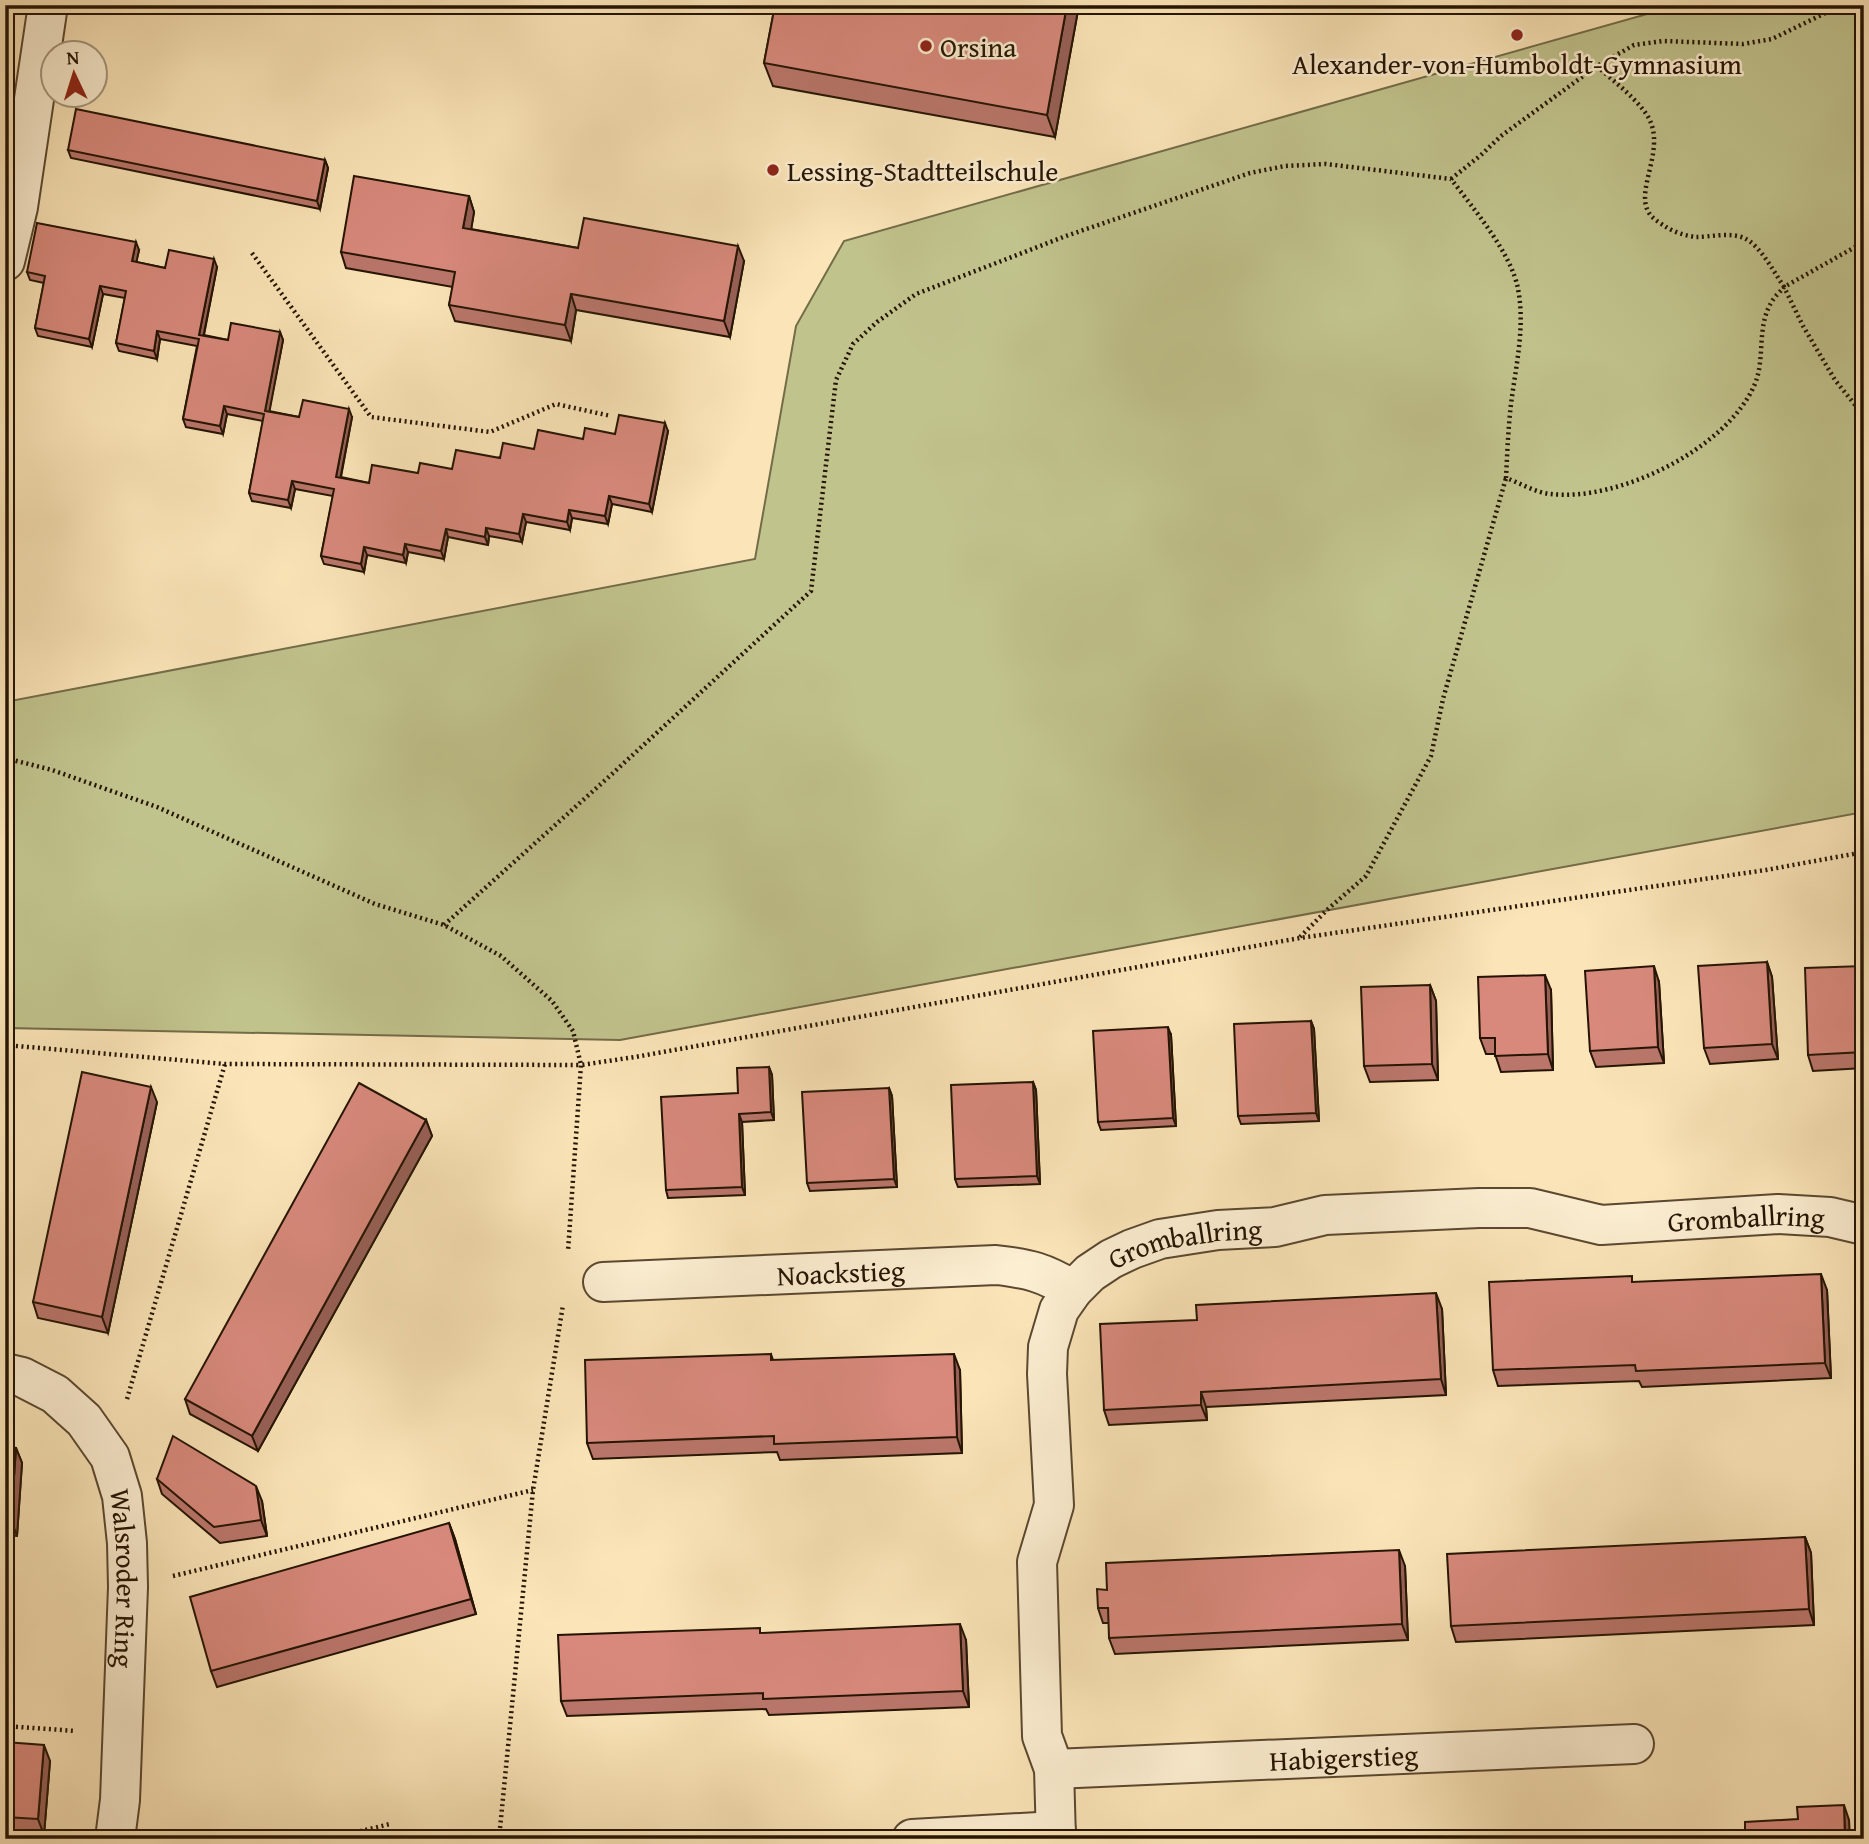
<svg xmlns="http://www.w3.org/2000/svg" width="1869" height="1844" font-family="'Gentium Book Plus',serif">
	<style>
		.green { fill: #c1c38d; stroke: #736c48; stroke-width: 2 }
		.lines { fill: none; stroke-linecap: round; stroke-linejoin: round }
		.minor-casing { stroke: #5a4830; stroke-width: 42 }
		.path { stroke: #251403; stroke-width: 4.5; stroke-dasharray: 2 3.5; stroke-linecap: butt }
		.minor { stroke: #fceed1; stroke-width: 38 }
		.wall { fill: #ba766b; stroke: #251403; stroke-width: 2 }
		.shaded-wall { fill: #976057; stroke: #251403; stroke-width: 2 }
		.building { fill: #d8897c; stroke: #251403; stroke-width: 2 }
		.poi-dot { fill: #8f2418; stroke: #fceed1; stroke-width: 2.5 }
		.labels { text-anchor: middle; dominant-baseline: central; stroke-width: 5; stroke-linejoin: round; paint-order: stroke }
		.poi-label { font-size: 28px; fill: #251403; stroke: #fceed1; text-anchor: start }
		.street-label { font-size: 28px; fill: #251403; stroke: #fceed1 }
	</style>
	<rect width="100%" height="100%" fill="#fbe5b8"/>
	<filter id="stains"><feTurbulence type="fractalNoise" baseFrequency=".00286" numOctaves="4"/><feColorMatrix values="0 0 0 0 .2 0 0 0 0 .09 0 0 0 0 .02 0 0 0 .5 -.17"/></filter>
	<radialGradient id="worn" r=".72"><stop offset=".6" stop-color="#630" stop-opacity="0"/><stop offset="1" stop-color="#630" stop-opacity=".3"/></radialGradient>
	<!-- green -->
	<path class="green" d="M1679 5H1864V812L620 1040 5 1028V702L755 559 796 326 844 241Z"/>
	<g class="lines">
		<defs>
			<g id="minor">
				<path d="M5 261 18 207 48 5"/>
				<path id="s1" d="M603 1282 996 1265C1030 1269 1043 1272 1073 1290"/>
				<path id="s2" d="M5 1373 22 1377 55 1394 84 1420 110 1457 122 1496 127 1543 128 1587 120 1800 115 1839"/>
				<path id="s3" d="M1054 1769 1634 1744"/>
				<path d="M912 1839 1056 1831"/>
				<path id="s4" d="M1056 1839 1054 1769 1042 1736 1037 1562 1054 1505 1047 1374 1048 1347 1059 1310 1073 1290 1090 1273 1111 1259 1132 1249 1160 1239 1218 1230 1275 1227 1325 1215 1479 1208H1530L1601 1225 1778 1214 1830 1217 1864 1225"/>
			</g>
		</defs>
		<!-- minor casing -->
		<use href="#minor" class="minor-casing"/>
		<!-- path -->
		<g class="path">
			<path d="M1597 66C1613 81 1634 96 1647 115 1668 148 1634 189 1649 213 1653 219 1660 223 1666 227 1674 232 1686 236 1696 237 1710 237 1730 232 1744 238 1760 245 1774 272 1784 287L1864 242"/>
			<path d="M1451 179 1481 155 1501 136 1597 66 1634 45 1663 41 1743 44 1772 39 1842 5"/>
			<path d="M252 253 371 417 490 432 556 404 611 416"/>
			<path d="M5 758 52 770 157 807 375 904 444 925 501 956 552 1001 573 1031 581 1065 635 1057 1300 938 1766 870 1864 852"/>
			<path d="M444 925 612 774 811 591 836 380 853 344 877 322 916 294 1066 236 1250 173 1285 166 1326 164 1451 179C1473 208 1512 254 1518 289 1526 330 1514 373 1510 413 1508 435 1507 457 1506 478 1520 483 1536 493 1551 494 1618 502 1726 449 1754 386 1766 360 1756 329 1771 303 1774 297 1780 292 1784 287L1803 326 1835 380 1864 416"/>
			<path d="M1300 937 1328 909 1366 876 1431 756 1443 699 1506 478"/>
			<path d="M5 1045 225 1064 581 1065 568 1251"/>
			<path d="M127 1399 225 1064"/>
			<path d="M173 1576 533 1490"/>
			<path d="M5 1726 76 1731"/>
			<path d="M328 1839 390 1824"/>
			<path d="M499 1839 533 1490 563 1305"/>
		</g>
		<!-- minor -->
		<use href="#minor" class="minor"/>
	</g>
	<!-- wall -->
	<g class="wall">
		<path d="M775 5H1079L1055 137 773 86 764 63Z"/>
		<path d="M68 150 325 160 328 168 320 209 71 158Z"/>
		<path d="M469 196 474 212 471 229 578 248 744 261 730 337 576 310 571 341 455 321 449 305 453 287 346 268 341 252Z"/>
		<path d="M139 250 136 262 165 268 217 267 204 335 228 340 280 332 283 340 269 411 299 417H352L341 477 369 483 418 473 452 469 534 449 583 439 615 434 668 431 652 512 612 504 608 524 572 518 570 530 526 522 522 542 489 536 488 545 448 537 444 559 408 552 406 563 367 555 364 572 324 564 321 556 333 496 295 489 291 508 252 501 249 493 263 421 227 414 223 434 186 427 183 419 197 346 160 339 157 359 119 351 116 343 125 298 103 294 92 347 38 336 35 328 44 283 30 280 27 272Z"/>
		<path d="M1767 962 1772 977 1778 1059 1710 1064 1704 1048Z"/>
		<path d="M1864 966V1068L1813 1071 1808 1055Z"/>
		<path d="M1659 982 1664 1063 1596 1067 1590 1051Z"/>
		<path d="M1430 985 1436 1001 1438 1080 1370 1082 1364 1066Z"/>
		<path d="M1551 990 1553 1070 1501 1072 1495 1054H1486L1480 1038Z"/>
		<path d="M1311 1021 1314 1029 1319 1121 1241 1124 1238 1116Z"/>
		<path d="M1171 1035 1176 1126 1101 1130 1098 1122Z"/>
		<path d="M769 1067 772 1075 774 1120 742 1122 745 1195 668 1198 666 1190 738 1093Z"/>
		<path d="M1033 1082 1036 1090 1040 1184 958 1187 955 1179Z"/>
		<path d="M889 1088 892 1096 897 1187 810 1191 807 1183Z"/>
		<path d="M157 1102 108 1333 38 1318 33 1302Z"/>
		<path d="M426 1120 432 1136 258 1451 190 1414 185 1399Z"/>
		<path d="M1634 1282 1827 1290 1831 1378 1642 1387 1639 1381 1498 1386 1493 1370Z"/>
		<path d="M1442 1309 1446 1395 1206 1407 1207 1420 1109 1425 1104 1410Z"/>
		<path d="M771 1354 773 1360 960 1370 962 1453 780 1460 777 1452 593 1459 587 1443Z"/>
		<path d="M5 1447 16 1448 22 1463 17 1536 5 1535Z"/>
		<path d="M157 1479 262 1501 267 1536 220 1543 162 1494Z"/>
		<path d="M449 1523 455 1539 476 1614 217 1687 211 1671Z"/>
		<path d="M1805 1537 1811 1553 1814 1625 1456 1642 1451 1626Z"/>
		<path d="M1405 1566 1408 1640 1115 1654 1109 1638V1623H1103L1098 1608 1107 1590Z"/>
		<path d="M762 1633 966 1640 969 1707 769 1715 766 1709 567 1716 561 1701Z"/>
		<path d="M5 1742 50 1761 44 1835 5 1832Z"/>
	</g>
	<!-- shaded-wall -->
	<g class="shaded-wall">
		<path d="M1067 5H1079L1055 137 1047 115Z"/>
		<path d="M325 160 328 168 320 209 317 201Z"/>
		<path d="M469 196 474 212 469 243 463 228Z"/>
		<path d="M136 242 139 250 135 269 132 261Z"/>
		<path d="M738 246 744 261 730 337 724 321Z"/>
		<path d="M214 259 217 267 202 343 199 335Z"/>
		<path d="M100 286 103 294 92 347 89 339Z"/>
		<path d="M571 294 576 310 571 341 565 325Z"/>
		<path d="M157 331 160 339 157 359 154 351Z"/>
		<path d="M280 332 283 340 268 419 265 411Z"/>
		<path d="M224 406 227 414 223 434 220 426Z"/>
		<path d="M349 409 352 417 339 485 336 477Z"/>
		<path d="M665 423 668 431 652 512 649 504Z"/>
		<path d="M292 481 295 489 291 508 288 500Z"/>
		<path d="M609 496 612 504 608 524 605 516Z"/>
		<path d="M569 510 572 518 570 530 567 522Z"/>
		<path d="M523 514 526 522 522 542 519 534Z"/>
		<path d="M486 528 489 536 488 545 485 537Z"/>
		<path d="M446 529 448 537 444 559 441 551Z"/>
		<path d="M405 544 408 552 406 563 403 555Z"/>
		<path d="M364 547 367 555 364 572 361 564Z"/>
		<path d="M1767 962 1772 977 1778 1059 1772 1044Z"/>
		<path d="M1654 966 1659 982 1664 1063 1658 1047Z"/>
		<path d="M1545 975 1551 990 1553 1070 1548 1054Z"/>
		<path d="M1430 985 1436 1001 1438 1080 1432 1064Z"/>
		<path d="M1311 1021 1314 1029 1319 1121 1316 1113Z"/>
		<path d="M1168 1027 1171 1035 1176 1126 1173 1118Z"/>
		<path d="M769 1067 772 1075 774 1120 771 1112Z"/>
		<path d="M1033 1082 1036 1090 1040 1184 1037 1176Z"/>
		<path d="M151 1087 157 1102 108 1333 102 1317Z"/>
		<path d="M889 1088 892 1096 897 1187 894 1179Z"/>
		<path d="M739 1114 742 1122 745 1195 742 1187Z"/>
		<path d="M426 1120 432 1136 258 1451 252 1436Z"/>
		<path d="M1821 1274 1827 1290 1831 1378 1825 1363Z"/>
		<path d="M1436 1293 1442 1309 1446 1395 1441 1379Z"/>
		<path d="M954 1354 960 1370 962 1453 957 1437Z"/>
		<path d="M1201 1392 1206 1407 1207 1420 1201 1405Z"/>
		<path d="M16 1448 22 1463 17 1536 11 1520Z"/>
		<path d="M256 1486 262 1501 267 1536 261 1520Z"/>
		<path d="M449 1523 455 1539 476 1614 471 1599Z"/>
		<path d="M1805 1537 1811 1553 1814 1625 1809 1609Z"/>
		<path d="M1399 1550 1405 1566 1408 1640 1402 1624Z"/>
		<path d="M960 1624 966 1640 969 1707 963 1691Z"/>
		<path d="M44 1745 50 1761 44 1835 38 1819Z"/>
		<path d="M1844 1805 1849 1820 1850 1839H1845Z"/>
	</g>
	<!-- building -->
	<g class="building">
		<path d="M775 5H1067L1047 115 764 63Z"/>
		<path d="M76 109 325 160 317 201 68 150Z"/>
		<path d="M354 176 469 196 463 228 578 248 584 218 738 246 724 321 571 294 565 325 449 305 455 272 341 252Z"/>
		<path d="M37 223 136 242 132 261 165 268 169 250 214 259 199 335 228 340 231 323 280 332 265 411 299 417 303 400 349 409 336 477 369 483 372 465 418 473 420 463 452 469 456 450 500 458 503 443 534 449 538 430 583 439 585 428 615 434 619 415 665 423 649 504 609 496 605 516 569 510 567 522 523 514 519 534 486 528 485 537 446 529 441 551 405 544 403 555 364 547 361 564 321 556 334 489 292 481 288 500 249 493 264 414 224 406 220 426 183 419 199 339 157 331 154 351 116 343 126 291 100 286 89 339 35 328 45 276 27 272Z"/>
		<path d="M1767 962 1772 1044 1704 1048 1698 966Z"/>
		<path d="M1654 966 1658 1047 1590 1051 1585 971Z"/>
		<path d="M1864 966V1052L1808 1055 1805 968Z"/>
		<path d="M1545 975 1548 1054 1495 1056V1038H1480L1478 977Z"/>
		<path d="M1430 985 1432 1064 1364 1066 1361 987Z"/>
		<path d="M1311 1021 1316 1113 1238 1116 1234 1024Z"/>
		<path d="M1168 1027 1173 1118 1098 1122 1093 1031Z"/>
		<path d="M769 1067 771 1112 739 1114 742 1187 666 1190 661 1097 738 1093 737 1068Z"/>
		<path d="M82 1072 151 1087 102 1317 33 1302Z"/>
		<path d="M1033 1082 1037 1176 955 1179 951 1085Z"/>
		<path d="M359 1083 426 1120 252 1436 185 1399Z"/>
		<path d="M889 1088 894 1179 807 1183 802 1092Z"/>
		<path d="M1821 1274 1825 1363 1636 1371 1635 1365 1493 1370 1489 1282 1632 1276V1282Z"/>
		<path d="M1436 1293 1441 1379 1201 1392V1405L1104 1410 1100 1324 1197 1320 1196 1305Z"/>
		<path d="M771 1354V1360L954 1354 957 1437 774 1444V1436L587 1443 585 1360Z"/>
		<path d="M173 1436 256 1486 261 1520 214 1527 157 1479Z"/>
		<path d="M5 1447 16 1448 11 1520H5Z"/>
		<path d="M449 1523 471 1599 211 1671 190 1597Z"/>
		<path d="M1805 1537 1809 1609 1451 1626 1447 1554Z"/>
		<path d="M1399 1550 1402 1624 1109 1638 1108 1608H1098L1097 1589 1107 1590 1106 1563Z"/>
		<path d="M960 1624 963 1691 763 1699V1693L561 1701 558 1635 760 1628V1633Z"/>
		<path d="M5 1742 44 1745 38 1819 5 1817Z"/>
		<path d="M1844 1805 1845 1839H1745V1822L1798 1819 1797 1807Z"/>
		<path d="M1448 1832V1839H1252L1360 1835Z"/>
	</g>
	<!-- markers -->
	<g class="poi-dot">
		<circle cx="1517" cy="35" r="7"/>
		<circle cx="926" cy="46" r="7"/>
		<circle cx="773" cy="170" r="7"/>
	</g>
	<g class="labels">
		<!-- poi labels -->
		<g class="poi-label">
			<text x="940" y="46">Orsina</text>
			<text x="1517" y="63" text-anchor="middle">Alexander-von-Humboldt-Gymnasium</text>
			<text x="787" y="170">Lessing-Stadtteilschule</text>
		</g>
		<!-- street labels -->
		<g class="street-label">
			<text stroke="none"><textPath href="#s4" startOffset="1253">Gromballring</textPath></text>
			<text stroke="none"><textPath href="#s4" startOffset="686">Gromballring</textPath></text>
			<text stroke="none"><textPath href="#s1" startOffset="238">Noackstieg</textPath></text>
			<text stroke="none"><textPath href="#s2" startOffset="262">Walsroder Ring</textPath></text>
			<text stroke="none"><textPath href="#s3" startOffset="290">Habigerstieg</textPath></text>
		</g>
	</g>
	<!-- margin -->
	<rect width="1869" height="1844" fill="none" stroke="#fbe5b8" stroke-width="28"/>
	<rect x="7" y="7" width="1855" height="1830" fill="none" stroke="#251403" stroke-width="3.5"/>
	<rect x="14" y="14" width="1841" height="1816" fill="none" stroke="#251403" stroke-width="2"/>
	<!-- north arrow -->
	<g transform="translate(74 74) rotate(356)"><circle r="33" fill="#fceed1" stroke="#a6977f" stroke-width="2"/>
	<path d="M0-5L12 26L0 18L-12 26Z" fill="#8f2418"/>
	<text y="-10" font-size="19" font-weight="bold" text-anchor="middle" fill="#251403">N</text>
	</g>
	<rect width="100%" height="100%" filter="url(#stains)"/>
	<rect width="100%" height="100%" fill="url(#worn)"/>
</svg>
